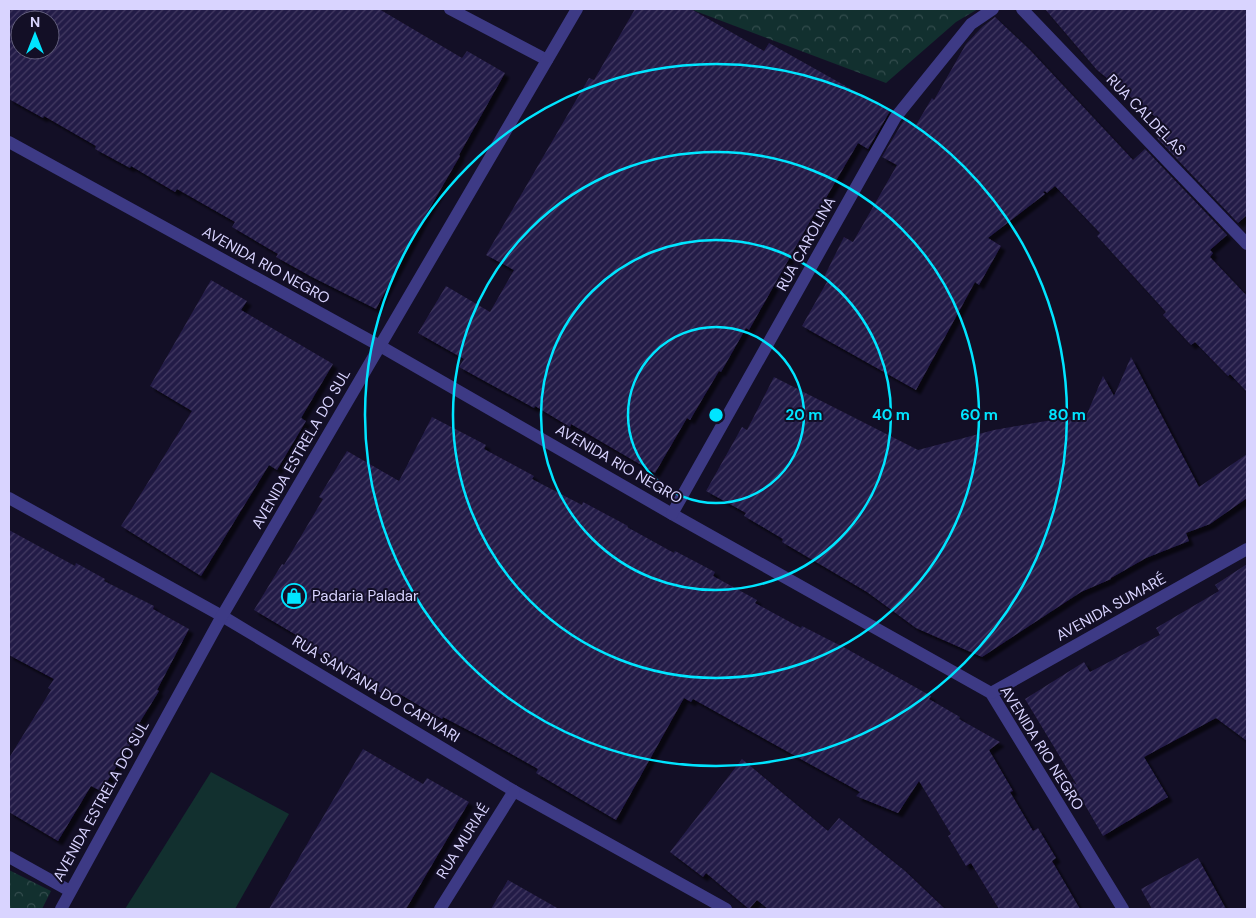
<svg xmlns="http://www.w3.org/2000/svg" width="1256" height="918" font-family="'DM Sans',sans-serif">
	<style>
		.green { fill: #12302f }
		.forest { fill: url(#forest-crowns) }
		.building { fill: url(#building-hatch); fill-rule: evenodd; filter: url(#shadow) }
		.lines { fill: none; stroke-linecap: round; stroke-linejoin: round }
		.street { stroke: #3d3a85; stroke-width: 12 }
		.ring { fill: none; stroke: #00e5ff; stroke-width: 2.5 }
		.labels { text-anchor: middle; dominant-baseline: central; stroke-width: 4; stroke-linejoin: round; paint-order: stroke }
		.street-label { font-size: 15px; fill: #d9d4ff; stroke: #130f26 }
		.poi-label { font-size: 15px; fill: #d9d4ff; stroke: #130f26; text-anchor: start }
		.centre { fill: #00e5ff; stroke: #130f26; stroke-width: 2.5 }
		.ring-label { font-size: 15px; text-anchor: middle; font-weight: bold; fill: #00e5ff; stroke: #130f26; stroke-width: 4; stroke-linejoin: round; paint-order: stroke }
	</style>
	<defs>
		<pattern id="forest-crowns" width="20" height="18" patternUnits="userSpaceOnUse" patternTransform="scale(1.25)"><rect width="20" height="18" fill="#12302f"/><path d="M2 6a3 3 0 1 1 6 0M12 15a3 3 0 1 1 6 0" fill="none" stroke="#344d4e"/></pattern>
		<pattern id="building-hatch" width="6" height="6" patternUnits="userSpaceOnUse" patternTransform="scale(1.25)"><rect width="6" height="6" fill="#241b47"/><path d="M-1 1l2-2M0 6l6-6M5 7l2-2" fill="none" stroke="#433b63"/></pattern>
		<filter id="shadow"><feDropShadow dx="4.5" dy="4.5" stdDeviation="1" flood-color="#0009"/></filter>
	</defs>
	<rect width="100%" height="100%" fill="#130f26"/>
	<!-- green -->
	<path class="green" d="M211 772 289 814 235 909H125Z"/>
	<!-- forest -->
	<g class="forest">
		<path d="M690 9H978L956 22 886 83Z"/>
		<path d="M9 870 51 891 42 909H9Z"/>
	</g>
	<!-- building -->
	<g class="building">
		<path d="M9 9H379L462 58 467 51 505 73 459 155 460 156 424 218 376 309 312 277 276 257 278 254 232 227 235 222 177 189 175 192 131 166 130 168 95 149 96 146 44 116 43 118 9 99ZM20 20H50V50H20Z"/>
		<path d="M635 9H691L764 51 769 43 890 111 868 149 858 143 819 210 817 209 749 330 746 328 721 372 719 371 690 420 687 418 655 473 571 424 570 427 535 406 534 408 459 367 464 359 418 333 446 286 490 312 514 270 486 255 589 78 594 80Z"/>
		<path d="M1045 9H1247V215L1238 223 1157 138 1168 127 1097 70Z"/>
		<path d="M995 17 1030 50 1133 160 1145 149 1227 235 1210 250 1213 253 1210 257 1247 296V392L1230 374 1228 376 1195 342 1191 345 1163 315 1166 312 1097 236 1100 233 1055 186 1047 193 1045 191 1043 192 1045 194 988 238 1001 246 979 285 975 282 916 390 802 326 828 280 824 277 844 237 853 242 897 165 882 157 902 123 905 119 916 125 932 98 934 100 966 44 982 27Z"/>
		<path d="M211 280 247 301 241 310 333 364 301 418 306 421 277 470 269 465 201 576 121 526 192 411 150 386Z"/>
		<path d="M1131 357 1199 487 1247 454V498L1210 524 1186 533 1189 541 1146 558 1111 578V579L1081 592 982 657 916 628 867 592 782 542 783 539 744 516 746 513 706 491 742 427 747 430 774 377 918 450 994 430 1087 414 1103 376 1114 396Z"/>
		<path d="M432 417 486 445 484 449 534 476 532 479 582 505 583 502 628 526 627 527 674 553 675 551 715 572 713 576 757 600 755 603 801 628 802 626 847 649 931 696 929 699 960 717 959 719 1000 742 989 750 1013 791 1010 792 1033 831 1038 828 1056 858 1052 861 1080 909H999L971 863 966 866 948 836 951 834 919 781 898 813 856 796 860 792 693 699 691 702 684 698 616 820 536 773 538 769 483 738 443 717 442 719 398 693 394 700 365 684 333 664 334 662 300 643 303 639 254 610 282 564 284 565 323 499 319 497 347 451 399 481Z"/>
		<path d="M9 530 75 566 76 563 105 579 104 581 154 606 153 609 189 629 157 690 159 691 127 743 130 745 101 791 91 786 58 841 9 812V758L51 690 48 688 54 679 9 655Z"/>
		<path d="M1247 564V741L1216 718 1144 757 1168 797 1103 836 1071 781 1077 785 1025 699 1084 662 1090 672 1160 635 1156 628 1219 591 1215 585Z"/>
		<path d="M363 749 423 784 427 778 469 802 406 909H269Z"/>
		<path d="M742 759 828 831 839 818 905 871 945 909H768L757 900 749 909 706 873 703 877 670 852Z"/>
		<path d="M1198 858 1226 909H1152L1141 889Z"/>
		<path d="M508 880 559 909H491Z"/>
	</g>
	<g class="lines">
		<!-- street -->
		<g class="street">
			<path d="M450 9 547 60"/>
			<path d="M1022 9 1247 244"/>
			<path d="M9 142 380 346 672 514 991 693 1123 909"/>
			<path d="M9 498 222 616 514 791 726 909"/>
			<path d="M672 514 895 118 971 24 993 9"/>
			<path d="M991 693 1247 549"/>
			<path d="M9 857 70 891"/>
			<path d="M61 909 222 616 577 9"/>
			<path d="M440 909 514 791"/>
		</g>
	</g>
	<!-- distance rings -->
	<g class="ring">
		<circle cx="716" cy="415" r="88"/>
		<circle cx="716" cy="415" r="175"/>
		<circle cx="716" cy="415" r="263"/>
		<circle cx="716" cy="415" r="351"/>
	</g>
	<!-- icons -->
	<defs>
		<symbol id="shop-ring" viewBox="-11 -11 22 22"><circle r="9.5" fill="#130f26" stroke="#00e5ff" stroke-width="1.5"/><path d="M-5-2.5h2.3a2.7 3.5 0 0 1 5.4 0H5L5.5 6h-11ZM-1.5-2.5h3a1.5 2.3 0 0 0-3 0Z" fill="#00e5ff"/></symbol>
	</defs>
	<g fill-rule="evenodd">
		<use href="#shop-ring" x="280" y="582" width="28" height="28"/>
	</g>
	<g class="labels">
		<!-- street labels -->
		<g class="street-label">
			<text transform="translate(1146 115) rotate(46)">RUA CALDELAS</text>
			<text transform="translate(806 244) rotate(-61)">RUA CAROLINA</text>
			<text transform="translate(266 265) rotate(29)">AVENIDA RIO NEGRO</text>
			<text transform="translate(301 449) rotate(-60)">AVENIDA ESTRELA DO SUL</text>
			<text transform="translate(619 464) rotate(30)">AVENIDA RIO NEGRO</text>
			<text transform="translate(1111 607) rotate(-29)">AVENIDA SUMARÉ</text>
			<text transform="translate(376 689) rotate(31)">RUA SANTANA DO CAPIVARI</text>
			<text transform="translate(1042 748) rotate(58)">AVENIDA RIO NEGRO</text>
			<text transform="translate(101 801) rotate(-61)">AVENIDA ESTRELA DO SUL</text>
			<text transform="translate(463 841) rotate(-58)">RUA MURIAÉ</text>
		</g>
		<!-- poi labels -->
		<g class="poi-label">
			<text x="312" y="596">Padaria Paladar</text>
		</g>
	</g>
	<circle cx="716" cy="415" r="8" class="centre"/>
	<g class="ring-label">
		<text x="804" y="420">20 m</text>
		<text x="891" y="420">40 m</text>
		<text x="979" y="420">60 m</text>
		<text x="1067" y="420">80 m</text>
	</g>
	<!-- border -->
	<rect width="1256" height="918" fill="none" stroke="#d9d4ff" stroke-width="20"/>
	<!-- north arrow -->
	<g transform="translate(35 35)"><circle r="24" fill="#130f26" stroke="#625e7d"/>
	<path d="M0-4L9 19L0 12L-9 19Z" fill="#00e5ff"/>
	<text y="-8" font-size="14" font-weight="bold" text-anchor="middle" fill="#d9d4ff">N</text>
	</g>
</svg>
